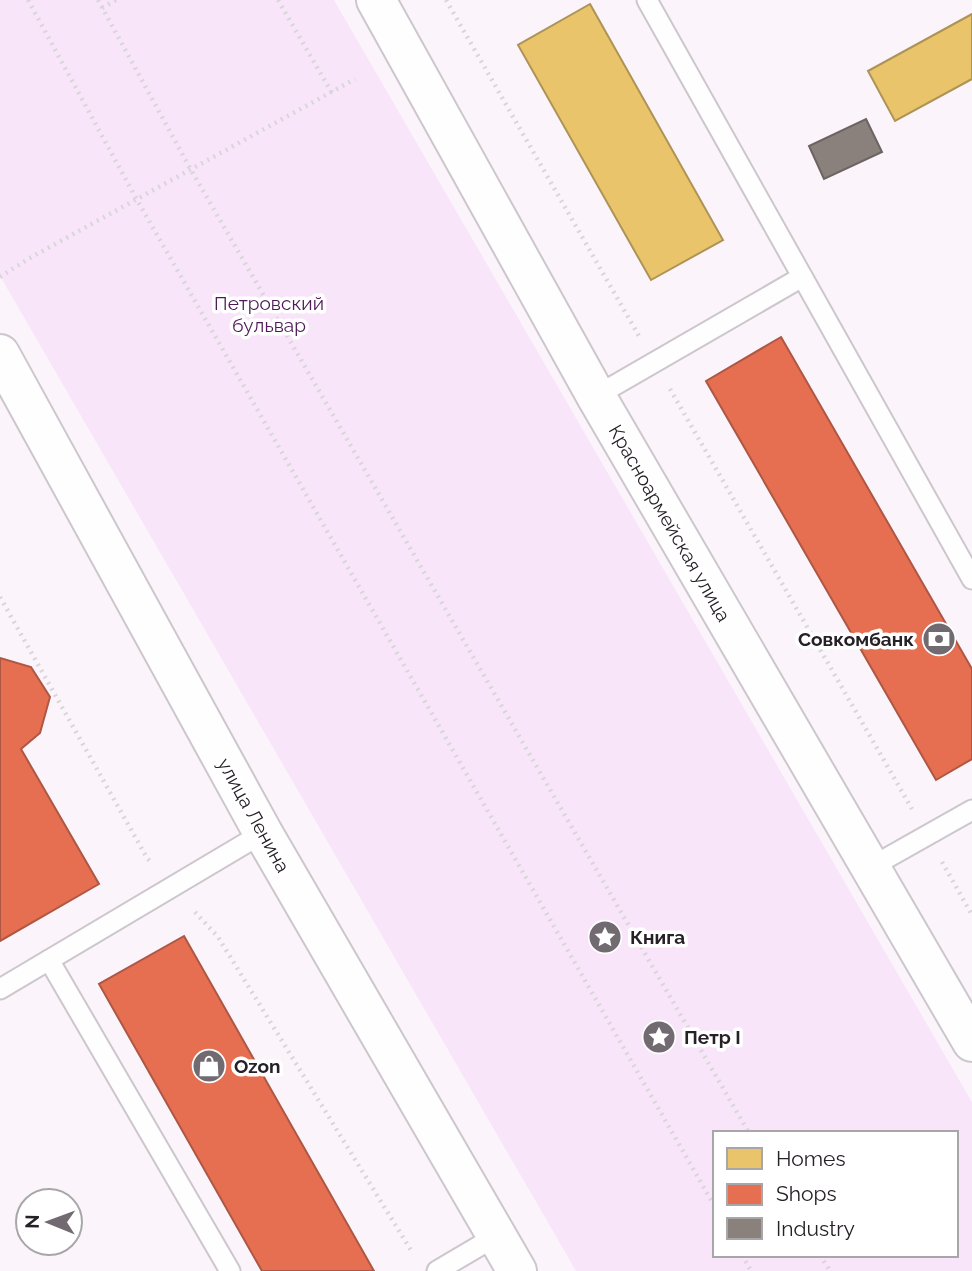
<svg xmlns="http://www.w3.org/2000/svg" width="972" height="1271" font-family="Raleway,sans-serif">
	<style>
		.green { fill: #f9e5fa; fill-rule: evenodd }
		.homes { fill: #e9c46a; stroke: #ae9356; stroke-width: 2 }
		.shops { fill: #e76f51; stroke: #ad5744; stroke-width: 2 }
		.industry { fill: #8a817c; stroke: #6c6462; stroke-width: 2 }
		.lines { fill: none; stroke-linecap: round; stroke-linejoin: round }
		.service-casing { stroke: #cdc7cd; stroke-width: 23 }
		.secondary-casing { stroke: #cdc7cd; stroke-width: 42 }
		.path { stroke: #d8d6d9; stroke-width: 4.5; stroke-dasharray: 2 5; stroke-linecap: butt }
		.service { stroke: #fefefe; stroke-width: 19 }
		.secondary { stroke: #fefefe; stroke-width: 38 }
		.labels { text-anchor: middle; dominant-baseline: central; stroke-width: 7; stroke-linejoin: round; paint-order: stroke }
		.park-label { font-size: 19px; fill: #4f1a57; stroke: #fff }
		.street-label { font-size: 19px; fill: #262027; stroke: #fff }
		.poi-label { font-size: 19px; font-weight: bold; fill: #262027; stroke: #fff; text-anchor: start }
	</style>
	<rect width="100%" height="100%" fill="#fbf5fb"/>
	<!-- green -->
	<path class="green" d="M0 0H334L972 1102V1271H576L0 276ZM715 1133H956V1255H715Z"/>
	<!-- homes -->
	<g class="homes">
		<path d="M590 4 723 240 651 280 518 45Z"/>
		<path d="M972 14V79L895 121 868 71Z"/>
	</g>
	<!-- shops -->
	<g class="shops">
		<path d="M781 337 972 669V759L936 780 706 381Z"/>
		<path d="M0 658 31 667 50 697 40 733 21 749 99 884 0 941Z"/>
		<path d="M184 936 374 1271H262L99 984Z"/>
	</g>
	<!-- industry -->
	<path class="industry" d="M866 119 882 152 824 179 809 146Z"/>
	<g class="lines">
		<defs>
			<g id="service">
				<path d="M647 0 972 579"/>
				<path d="M596 396 802 277"/>
				<path d="M871 867 972 810"/>
				<path d="M49 960 230 1271"/>
				<path d="M0 989 263 833"/>
				<path d="M437 1271 498 1235"/>
			</g>
			<g id="secondary">
				<path d="M376 0 596 396 972 1042"/>
				<path d="M0 354 263 833 517 1271"/>
			</g>
		</defs>
		<!-- service casing -->
		<use href="#service" class="service-casing"/>
		<!-- secondary casing -->
		<use href="#secondary" class="secondary-casing"/>
		<!-- path -->
		<g class="path">
			<path d="M28 0 137 200 715 1207"/>
			<path d="M98 0 191 170 749 1133"/>
			<path d="M278 0 332 93"/>
			<path d="M446 0 639 336"/>
			<path d="M102 8 116 0"/>
			<path d="M0 277 28 259 355 79"/>
			<path d="M670 389 912 809"/>
			<path d="M0 597 147 858 152 863"/>
			<path d="M942 862 972 915"/>
			<path d="M195 912 218 937 412 1252"/>
			<path d="M742 1255 751 1271"/>
			<path d="M820 1255 830 1271"/>
		</g>
		<!-- service -->
		<use href="#service" class="service"/>
		<!-- secondary -->
		<use href="#secondary" class="secondary"/>
	</g>
	<!-- icons -->
	<defs>
		<symbol id="bank-disc" viewBox="-11 -11 22 22"><circle r="9.5" fill="#716b71" stroke="#fff"/><path d="M-6-4H6V4H-6ZM0-2.3a2.3 2.3 0 1 0 0 4.6a2.3 2.3 0 1 0 0-4.6Z" fill="#fff"/></symbol>
		<symbol id="sight-disc" viewBox="-11 -11 22 22"><circle r="9.5" fill="#716b71" stroke="#fff"/><path d="M0-6L1.8-2.2L6-1.7L2.9 1.2L3.7 5.4L0 3.3L-3.7 5.4L-2.9 1.2L-6-1.7L-1.8-2.2Z" fill="#fff"/></symbol>
		<symbol id="shop-disc" viewBox="-11 -11 22 22"><circle r="9.5" fill="#716b71" stroke="#fff"/><path d="M-5-2.5h2.3a2.7 3.5 0 0 1 5.4 0H5L5.5 6h-11ZM-1.5-2.5h3a1.5 2.3 0 0 0-3 0Z" fill="#fff"/></symbol>
	</defs>
	<g fill-rule="evenodd">
		<use href="#bank-disc" x="920" y="620" width="38" height="38"/>
		<use href="#sight-disc" x="586" y="918" width="38" height="38"/>
		<use href="#sight-disc" x="640" y="1018" width="38" height="38"/>
		<use href="#shop-disc" x="190" y="1047" width="38" height="38"/>
	</g>
	<g class="labels">
		<!-- park labels -->
		<g class="park-label">
			<text x="269" y="303">Петровский<tspan x="269" dy="22">бульвар</tspan></text>
		</g>
		<!-- street labels -->
		<g class="street-label">
			<text transform="translate(670 523) rotate(60)">Красноармейская улица</text>
			<text transform="translate(254 815) rotate(61)">улица Ленина</text>
		</g>
		<!-- poi labels -->
		<g class="poi-label">
			<text x="914" y="639" text-anchor="end">Совкомбанк</text>
			<text x="630" y="937">Книга</text>
			<text x="684" y="1037">Петр I</text>
			<text x="234" y="1066">Ozon</text>
		</g>
	</g>
	<!-- legend -->
	<rect x="713" y="1131" width="245" height="126" fill="#ffffff" stroke="#a8a6a9" stroke-width="2"/>
	<rect x="727" y="1148" width="35" height="21" fill="#e9c46a" stroke="#a8a6a9" stroke-width="2"/>
	<text x="776" y="1166" font-size="21" fill="#262027">Homes</text>
	<rect x="727" y="1184" width="35" height="21" fill="#e76f51" stroke="#a8a6a9" stroke-width="2"/>
	<text x="776" y="1201" font-size="21" fill="#262027">Shops</text>
	<rect x="727" y="1218" width="35" height="21" fill="#8a817c" stroke="#a8a6a9" stroke-width="2"/>
	<text x="776" y="1236" font-size="21" fill="#262027">Industry</text>
	<!-- north arrow -->
	<g transform="translate(49 1222) rotate(271)"><circle r="33" fill="#ffffff" stroke="#a8a6a9" stroke-width="2"/>
	<path d="M0-5L12 26L0 18L-12 26Z" fill="#716b71"/>
	<text y="-10" font-size="19" font-weight="bold" text-anchor="middle" fill="#262027">N</text>
	</g>
</svg>
